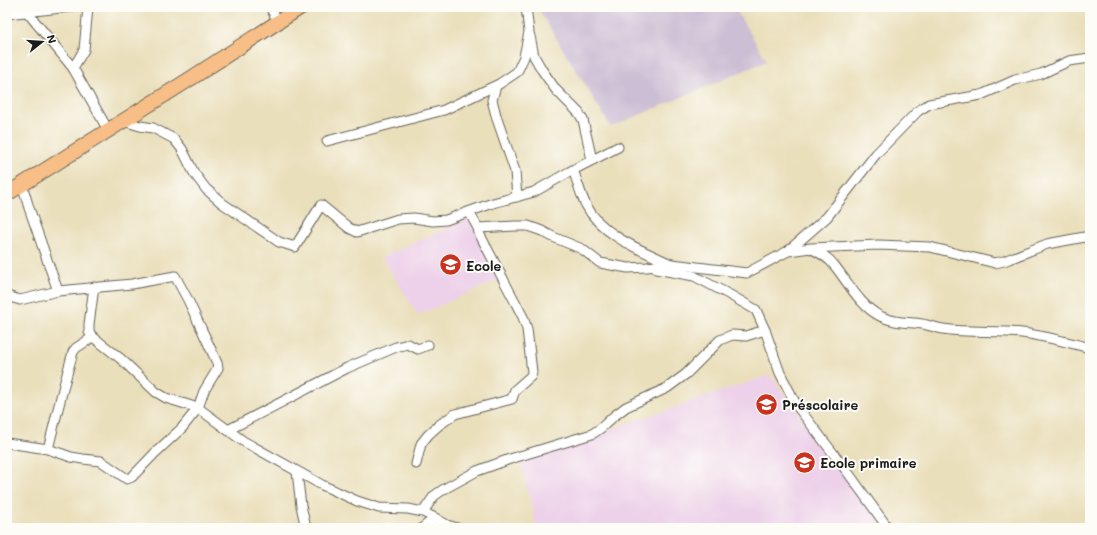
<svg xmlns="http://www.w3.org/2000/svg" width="1097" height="535" font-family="Mali,sans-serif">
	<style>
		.built { fill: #edd0e9 }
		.industrial { fill: #ccbed4 }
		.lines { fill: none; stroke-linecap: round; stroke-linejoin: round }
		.street-casing { stroke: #646054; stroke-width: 11 }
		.primary-casing { stroke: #646054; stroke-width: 16 }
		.street { stroke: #fff; stroke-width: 9 }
		.primary { stroke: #f7be87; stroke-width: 14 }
		.labels { text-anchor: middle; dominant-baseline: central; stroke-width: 4; stroke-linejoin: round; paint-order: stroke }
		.poi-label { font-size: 13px; font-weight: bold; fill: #1c1c1c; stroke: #fdfcf7; text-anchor: start }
	</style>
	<rect width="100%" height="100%" fill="#fdfcf7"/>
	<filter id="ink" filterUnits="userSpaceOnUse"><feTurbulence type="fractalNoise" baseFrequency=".025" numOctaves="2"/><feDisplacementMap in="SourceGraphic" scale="8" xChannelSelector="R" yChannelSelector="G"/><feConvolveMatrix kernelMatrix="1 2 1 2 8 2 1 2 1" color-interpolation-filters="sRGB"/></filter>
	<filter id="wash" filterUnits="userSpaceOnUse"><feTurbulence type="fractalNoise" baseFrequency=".012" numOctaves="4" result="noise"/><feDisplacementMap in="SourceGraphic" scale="16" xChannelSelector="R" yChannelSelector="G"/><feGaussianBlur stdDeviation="0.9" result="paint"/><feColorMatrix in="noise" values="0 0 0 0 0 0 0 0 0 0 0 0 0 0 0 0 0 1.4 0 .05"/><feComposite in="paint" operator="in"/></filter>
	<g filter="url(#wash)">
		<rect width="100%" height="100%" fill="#eadfbb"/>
		<!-- built -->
		<g class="built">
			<path d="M469 218 501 279 418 315 382 257Z"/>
			<path d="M770 375 885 528H537L520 460Z"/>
		</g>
		<!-- industrial -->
		<path class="industrial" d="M537 7H734L767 61 611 127Z"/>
	</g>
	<g filter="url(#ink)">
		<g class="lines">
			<defs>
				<g id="street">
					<path d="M23 7 73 68 108 130"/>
					<path d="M270 7 278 21"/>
					<path d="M7 14 70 7"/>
					<path d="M530 36 534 56 542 70 556 90 579 113 583 120 592 160"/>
					<path d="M73 68 84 50 88 7"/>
					<path d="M496 86 492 100 497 119 515 171 517 197"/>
					<path d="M123 121 140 126 153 128 174 139 182 149 194 173 206 189 222 203 279 242 295 247 321 205 349 228 357 232 398 219 414 218 433 221 446 220 493 203 534 192 569 172 618 147"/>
					<path d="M327 141 444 110 499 84 517 72 524 57 529 32 526 7"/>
					<path d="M573 170C577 180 581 196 586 205 602 236 641 250 671 264"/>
					<path d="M469 212 478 228 515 226H528L542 231 553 237 582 249 600 263 628 268 647 267 672 264 747 273 788 251 811 248 878 245 930 247 995 263 1004 261 1047 244 1090 236"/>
					<path d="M812 249C820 253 828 257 834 265 848 282 860 306 880 316 894 323 907 322 922 324 929 325 936 328 943 329 969 333 996 330 1022 333 1045 336 1067 342 1090 348"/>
					<path d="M788 251 827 217 876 154 918 111 929 104 981 95 1015 80 1041 74 1069 61 1090 58"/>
					<path d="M656 269 694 276 730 295 756 310 765 330 780 373 797 406 849 474 888 528"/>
					<path d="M94 287 89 324V332L93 337 121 359 156 392 166 398 198 408 243 441 322 485 357 501 379 508 408 509 423 512 435 518"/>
					<path d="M7 296 20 300 58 291"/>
					<path d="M228 430 347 368 396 347 408 344 418 349 428 345"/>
					<path d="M7 443 48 449 71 457 83 459 101 461 127 479 132 477 155 453 182 428 198 408 204 391 218 368 217 363 208 343 188 300 175 276 132 284 58 291 29 208 22 184"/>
					<path d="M48 449 64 385 73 352 76 348 93 337"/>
					<path d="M416 464 421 444 428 435 439 425 455 414 512 399 515 390 531 376 532 372 527 329 523 317 479 233 478 228"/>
					<path d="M297 472 301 506 306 528"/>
					<path d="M423 512 434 496 444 489 477 471 510 459 592 434 601 428 614 416 626 407 667 388 686 374 720 340 732 335 746 336 765 330"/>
					<path d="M422 528 435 518 447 525 457 528"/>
				</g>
				<path id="primary" d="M7 194 190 79 301 7"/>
			</defs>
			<!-- street casing -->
			<use href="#street" class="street-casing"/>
			<!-- primary casing -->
			<use href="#primary" class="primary-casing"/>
			<!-- street -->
			<use href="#street" class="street"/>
			<!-- primary -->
			<use href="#primary" class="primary"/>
		</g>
	</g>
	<!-- icons -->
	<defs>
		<symbol id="school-disc" viewBox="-11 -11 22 22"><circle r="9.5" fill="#c8321e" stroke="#fdfcf7"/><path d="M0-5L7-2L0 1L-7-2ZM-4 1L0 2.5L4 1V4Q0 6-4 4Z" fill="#fff"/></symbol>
	</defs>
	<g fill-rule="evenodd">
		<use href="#school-disc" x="438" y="252" width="25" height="25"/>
		<use href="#school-disc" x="754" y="392" width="25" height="25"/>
		<use href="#school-disc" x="792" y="450" width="25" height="25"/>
	</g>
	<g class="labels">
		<!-- poi labels -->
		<g class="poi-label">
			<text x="466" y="265">Ecole</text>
			<text x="782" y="404">Préscolaire</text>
			<text x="820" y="462">Ecole primaire</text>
		</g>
	</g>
	<!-- margin -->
	<rect width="1097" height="535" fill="none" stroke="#fdfcf7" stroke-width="24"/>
	<!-- north arrow -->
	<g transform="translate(42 42) rotate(73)" stroke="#fdfcf7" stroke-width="3" paint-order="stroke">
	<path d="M0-3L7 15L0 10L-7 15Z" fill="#1c1c1c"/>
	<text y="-6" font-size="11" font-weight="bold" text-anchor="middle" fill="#1c1c1c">N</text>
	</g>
</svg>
